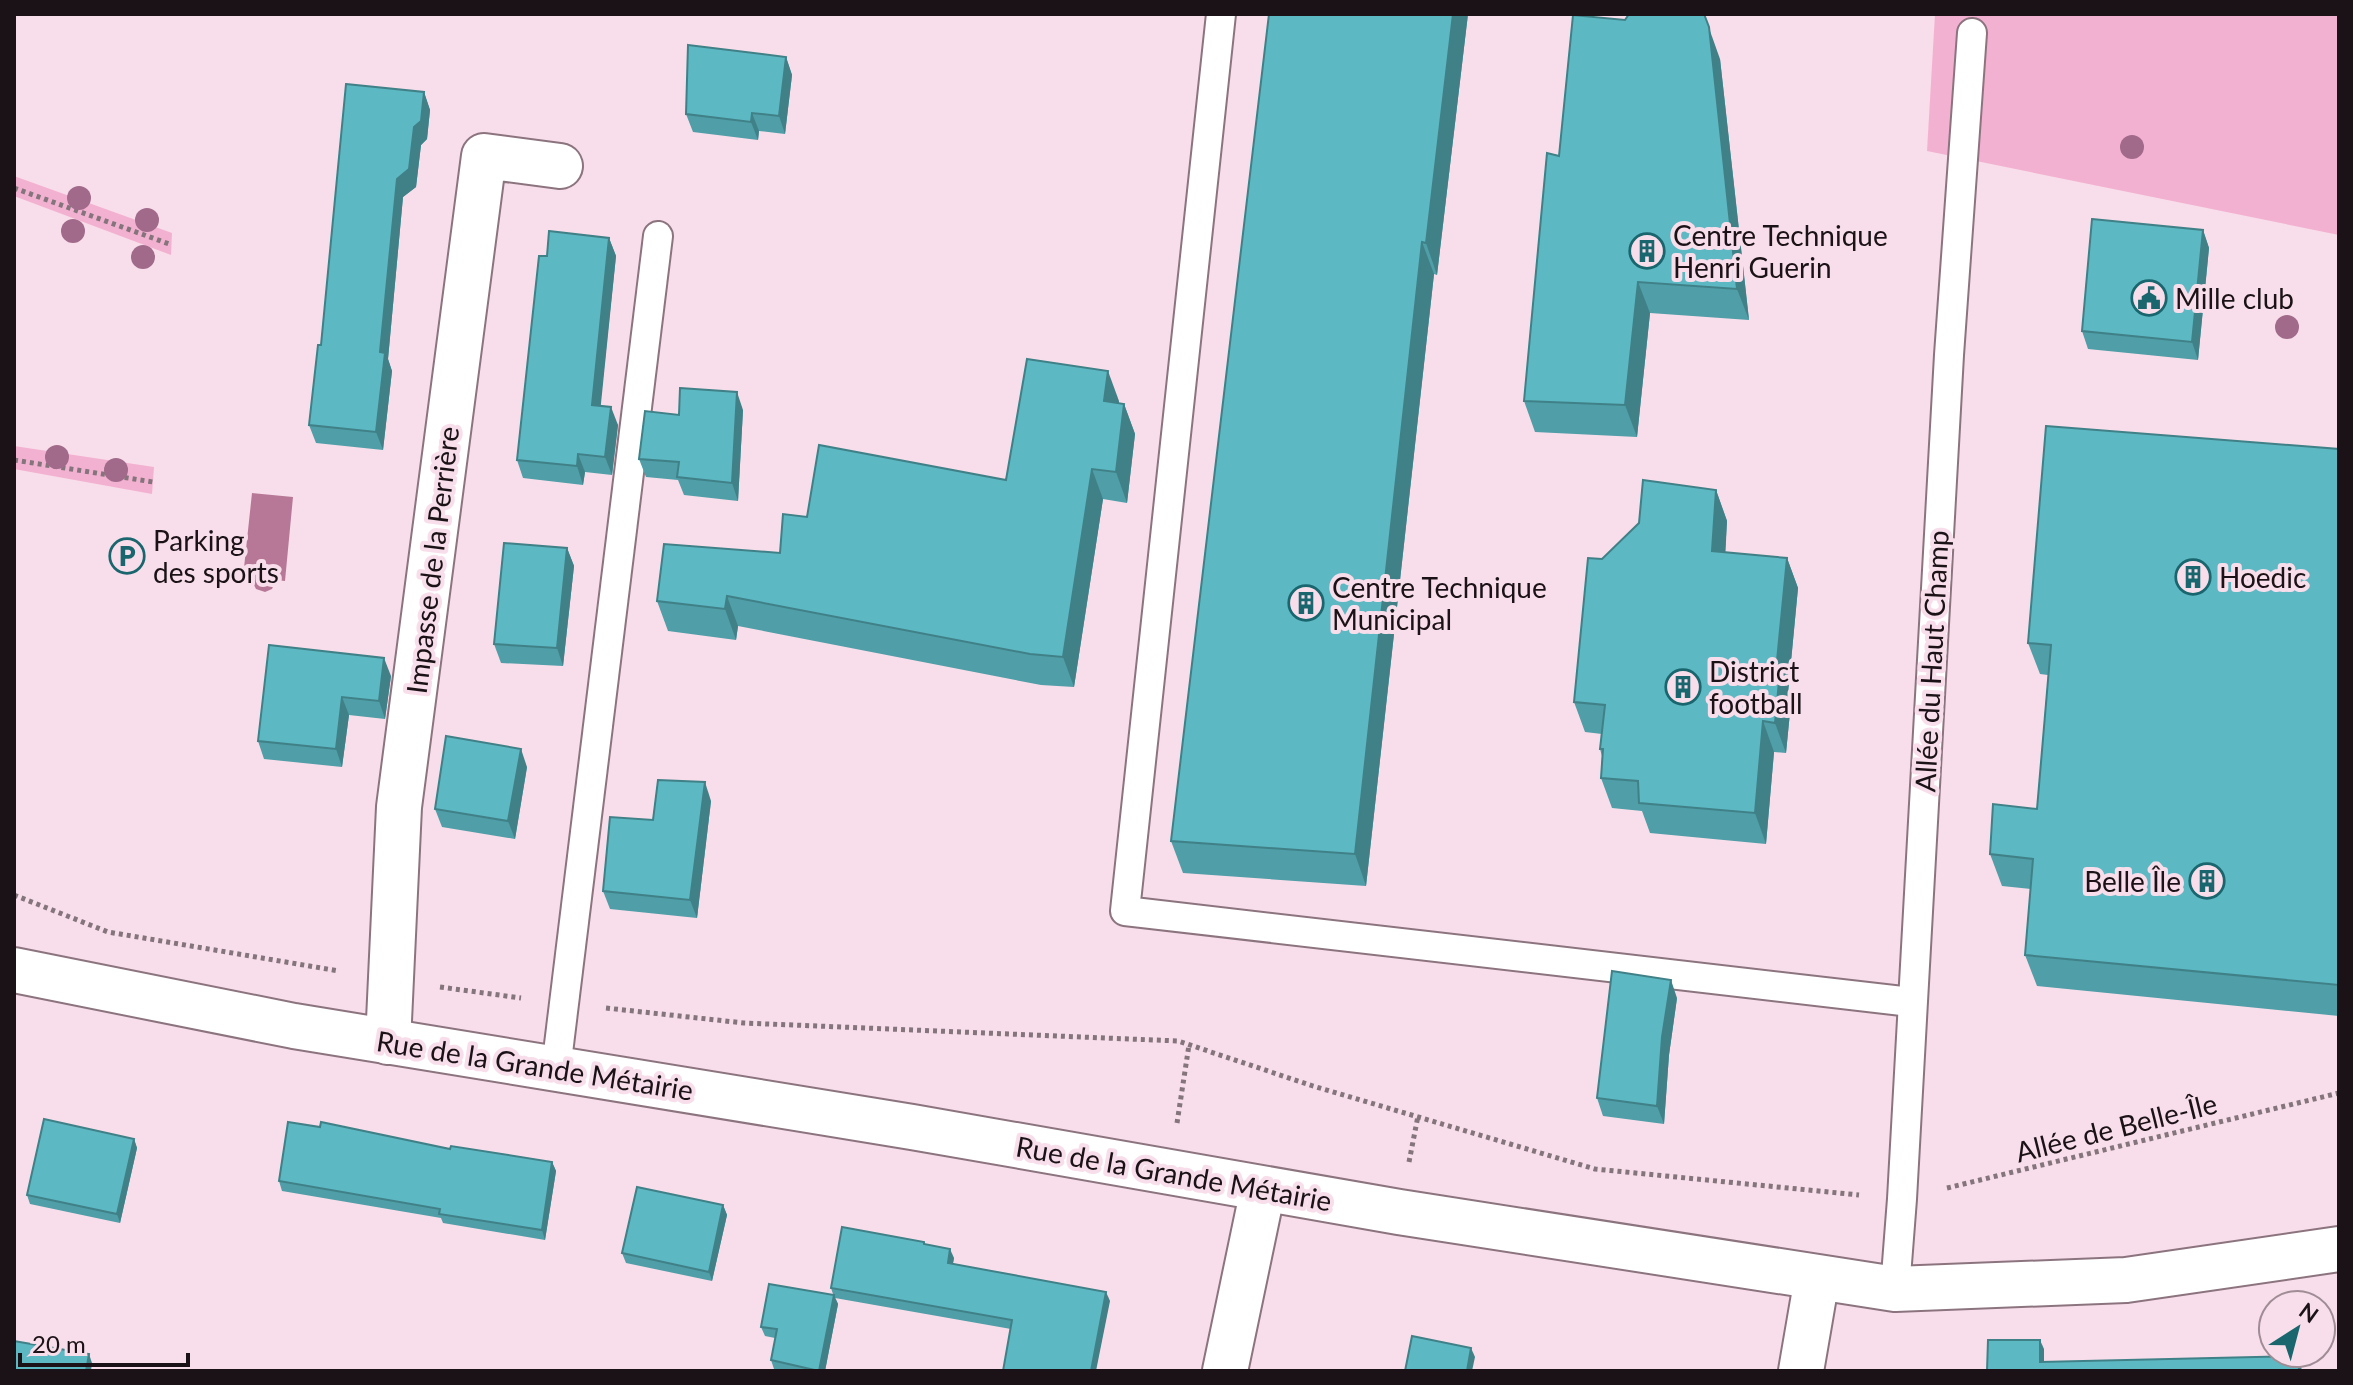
<svg xmlns="http://www.w3.org/2000/svg" width="2353" height="1385" font-family="Lato,sans-serif">
	<style>
		.green { fill: #f3b1d1 }
		.water { fill: #b77897 }
		.lines { fill: none; stroke-linecap: round; stroke-linejoin: round }
		.service-casing { stroke: #8c747f; stroke-width: 32 }
		.minor-casing { stroke: #8c747f; stroke-width: 48 }
		.secondary-casing { stroke: #8c747f; stroke-width: 48 }
		.path { stroke: #84747b; stroke-width: 5; stroke-dasharray: 4 4; stroke-linecap: butt }
		.service { stroke: #fff; stroke-width: 28 }
		.minor { stroke: #fff; stroke-width: 44 }
		.secondary { stroke: #fff; stroke-width: 44 }
		.tree { fill: #a16a8a }
		.wall { fill: #4f9ea8 }
		.shaded-wall { fill: #408188 }
		.building { fill: #5cb8c3; stroke: #408188; stroke-width: 2 }
		.labels { text-anchor: middle; dominant-baseline: central; stroke-width: 8; stroke-linejoin: round; paint-order: stroke }
		.poi-label { font-size: 28px; fill: #1a1216; stroke: #f8deea; text-anchor: start }
		.street-label { font-size: 28px; fill: #1a1216; stroke: #f8deea }
	</style>
	<rect width="100%" height="100%" fill="#f8deea"/>
	<!-- green -->
	<g class="green">
		<path d="M1935 14H2339V235L1927 151Z"/>
		<path d="M14 176 172 233 171 255 14 196Z"/>
		<path d="M14 446 154 467 152 494 14 469Z"/>
	</g>
	<!-- water -->
	<path class="water" d="M252 493 293 497 285 581 276 580 272 589 265 592 256 589 251 579 243 577Z"/>
	<g class="lines">
		<defs>
			<g id="service">
				<path d="M1221 14 1125 911 1911 1002"/>
				<path d="M556 1069 658 236"/>
				<path d="M1895 1289 1902 1199 1949 355 1972 33"/>
			</g>
			<g id="minor">
				<path d="M388 1042 399 807 484 156 560 166"/>
				<path d="M1225 1371 1263 1189"/>
				<path d="M1801 1371 1817 1278"/>
			</g>
			<path id="secondary" d="M14 970 294 1026 912 1127 1399 1212 1895 1289 2126 1280 2339 1249"/>
		</defs>
		<!-- service casing -->
		<use href="#service" class="service-casing"/>
		<!-- minor casing -->
		<use href="#minor" class="minor-casing"/>
		<!-- secondary casing -->
		<use href="#secondary" class="secondary-casing"/>
		<!-- path -->
		<g class="path">
			<path d="M14 188 172 245"/>
			<path d="M14 460 153 482"/>
			<path d="M14 895 108 932 339 971"/>
			<path d="M440 987 521 998"/>
			<path d="M606 1008 744 1023 1178 1041 1313 1086 1595 1169 1859 1195"/>
			<path d="M1177 1123 1189 1045"/>
			<path d="M1409 1162 1418 1116"/>
			<path d="M1947 1188 2339 1093"/>
		</g>
		<!-- service -->
		<use href="#service" class="service"/>
		<!-- minor -->
		<use href="#minor" class="minor"/>
		<!-- secondary -->
		<use href="#secondary" class="secondary"/>
	</g>
	<!-- trees -->
	<g class="tree">
		<circle cx="2132" cy="147" r="12"/>
		<circle cx="79" cy="198" r="12"/>
		<circle cx="147" cy="220" r="12"/>
		<circle cx="73" cy="231" r="12"/>
		<circle cx="143" cy="257" r="12"/>
		<circle cx="2287" cy="327" r="12"/>
		<circle cx="57" cy="457" r="12"/>
		<circle cx="116" cy="470" r="12"/>
	</g>
	<!-- wall -->
	<g class="wall">
		<path d="M1468 14 1437 275 1434 274 1366 886 1183 873 1171 841Z"/>
		<path d="M786 57 792 75 785 134 759 131 758 140 693 132 686 114Z"/>
		<path d="M1720 59 1749 320 1650 313 1637 437 1535 432 1524 401 1559 156Z"/>
		<path d="M424 92 430 110 427 139 421 145 416 187 403 197 388 359 392 371 383 450 316 443 309 425Z"/>
		<path d="M2203 230 2209 248 2198 360 2088 349 2082 331Z"/>
		<path d="M609 238 616 256 600 406 618 425 612 475 585 472 583 485 523 478 517 460 547 256Z"/>
		<path d="M1119 401V403L1124 404 1135 434 1127 503 1103 499 1074 687 1041 685 738 626 736 640 668 631 657 601 780 553 807 517 1006 480Z"/>
		<path d="M743 410 738 501 684 495 678 480 646 477 639 459Z"/>
		<path d="M2339 449V1016L2037 986 2025 955 2031 889 2002 886 1990 854 2037 809 2048 675 2040 674 2028 643Z"/>
		<path d="M1716 490 1727 521 1725 552 1787 558 1798 588 1788 693 1791 702 1786 753 1774 752 1766 844 1650 833 1642 811 1612 808 1601 778 1602 756 1600 749 1602 734 1585 732 1574 702 1602 559Z"/>
		<path d="M567 548 574 566 563 666 501 663 494 644Z"/>
		<path d="M269 645 391 676 385 719 349 715 342 767 264 759 258 741Z"/>
		<path d="M527 767 515 839 442 827 435 809Z"/>
		<path d="M711 801 697 918 610 909 603 891 653 820Z"/>
		<path d="M1677 998 1669 1055 1664 1124 1603 1116 1597 1098Z"/>
		<path d="M134 1139 137 1148 120 1223 30 1204 27 1195Z"/>
		<path d="M450 1149 552 1162 556 1171 545 1240 443 1223 441 1218 282 1191 279 1181Z"/>
		<path d="M723 1205 727 1215 712 1281 626 1263 622 1253Z"/>
		<path d="M924 1242 925 1244 954 1258 953 1264 1110 1301 1011 1329 835 1298 838 1304 825 1371H781L774 1369 771 1360 775 1338 765 1336 761 1327 833 1294 831 1288Z"/>
	</g>
	<!-- shaded-wall -->
	<g class="shaded-wall">
		<path d="M1453 14H1468L1437 275 1426 243Z"/>
		<path d="M1704 14 1720 59 1749 320 1737 289Z"/>
		<path d="M786 57 792 75 785 134 779 116Z"/>
		<path d="M424 92 430 110 427 139 421 145 416 187 403 197 388 359 392 371 383 450 376 432 380 352 397 179Z"/>
		<path d="M752 113 759 131 758 140 751 122Z"/>
		<path d="M2203 230 2209 248 2198 360 2192 342Z"/>
		<path d="M609 238 616 256 599 423 592 405Z"/>
		<path d="M1422 242 1434 274 1366 886 1355 854Z"/>
		<path d="M1638 282 1650 313 1637 437 1625 405Z"/>
		<path d="M1108 371 1119 401 1115 432 1104 401Z"/>
		<path d="M737 392 743 410 738 501 732 483Z"/>
		<path d="M1124 404 1135 434 1127 503 1116 472Z"/>
		<path d="M611 407 618 425 612 475 605 457Z"/>
		<path d="M578 454 585 472 583 485 577 466Z"/>
		<path d="M1092 469 1103 499 1074 687 1063 657Z"/>
		<path d="M1716 490 1727 521 1724 581 1712 551Z"/>
		<path d="M567 548 574 566 563 666 557 648Z"/>
		<path d="M1787 558 1798 588 1788 693 1791 702 1786 753 1775 723 1776 671Z"/>
		<path d="M727 596 738 626 736 640 725 609Z"/>
		<path d="M384 658 391 676 385 719 379 701Z"/>
		<path d="M342 697 349 715 342 767 336 749Z"/>
		<path d="M1763 721 1774 752 1766 844 1755 813Z"/>
		<path d="M521 749 527 767 515 839 508 821Z"/>
		<path d="M705 782 711 801 697 918 690 900Z"/>
		<path d="M1671 980 1677 998 1669 1055 1664 1124 1657 1106 1662 1037Z"/>
		<path d="M134 1139 137 1148 120 1223 117 1214Z"/>
		<path d="M552 1162 556 1171 545 1240 542 1230Z"/>
		<path d="M723 1205 727 1215 712 1281 709 1272Z"/>
		<path d="M950 1249 954 1258 951 1272 948 1263Z"/>
		<path d="M1106 1292 1110 1301 1096 1371H1091Z"/>
		<path d="M834 1295 838 1304 825 1371H819Z"/>
		<path d="M2040 1340 2044 1349V1371L2040 1362Z"/>
		<path d="M1471 1348 1475 1357 1472 1371H1467Z"/>
		<path d="M89 1354 92 1363 91 1371H86Z"/>
		<path d="M2298 1356 2301 1366 2302 1371H2299Z"/>
	</g>
	<!-- building -->
	<g class="building">
		<path d="M1269 14H1453L1426 243 1422 242 1355 854 1171 841Z"/>
		<path d="M1629 14H1704L1709 27 1737 289 1638 282 1625 405 1524 401 1547 153 1559 156 1573 15 1625 20Z"/>
		<path d="M688 45 786 57 779 116 752 113 751 122 686 114Z"/>
		<path d="M346 84 424 92 421 121 414 127 409 169 397 179 380 352 385 353 376 432 309 425 318 345H321Z"/>
		<path d="M2092 219 2203 230 2192 342 2082 331Z"/>
		<path d="M549 231 609 238 592 405 611 407 605 457 578 454 577 466 517 460 539 256H547Z"/>
		<path d="M1027 359 1108 371 1104 401 1124 404 1116 472 1092 469 1063 657 1030 654 727 596 725 609 657 601 664 544 780 553 783 514 807 517 819 445 1006 480Z"/>
		<path d="M680 388 737 392 732 483 677 477 679 462 639 459 645 411 679 415Z"/>
		<path d="M2046 426 2339 449V985L2025 955 2033 859 1990 854 1993 804 2037 809 2051 645 2028 643Z"/>
		<path d="M1643 480 1716 490 1712 551 1787 558 1776 671H1780L1775 723 1763 721 1755 813 1639 803 1638 781 1601 778 1603 749H1600L1605 705 1574 702 1588 558 1602 559 1639 523Z"/>
		<path d="M504 543 567 548 557 648 494 644Z"/>
		<path d="M269 645 384 658 379 701 342 697 336 749 258 741Z"/>
		<path d="M446 736 521 749 508 821 435 809Z"/>
		<path d="M658 780 705 782 690 900 603 891 610 817 653 820Z"/>
		<path d="M1612 971 1671 980 1662 1037 1657 1106 1597 1098Z"/>
		<path d="M44 1119 134 1139 117 1214 27 1195Z"/>
		<path d="M288 1122 320 1127 321 1122 450 1149 451 1146 552 1162 542 1230 439 1214 440 1209 279 1181Z"/>
		<path d="M637 1187 723 1205 709 1272 622 1253Z"/>
		<path d="M842 1227 924 1242V1244L950 1249 948 1263 1106 1292 1091 1371H1003L1012 1320 831 1288Z"/>
		<path d="M769 1284 834 1295 819 1371 771 1360 777 1329 761 1327Z"/>
		<path d="M1412 1336 1471 1348 1467 1371H1405Z"/>
		<path d="M1988 1340H2040V1362L2298 1356 2299 1371H1987Z"/>
		<path d="M14 1341 89 1354 86 1371H14Z"/>
	</g>
	<!-- icons -->
	<defs>
		<symbol id="building-ring" viewBox="-11 -11 22 22"><circle r="9.5" fill="#f8deea" stroke="#19666e" stroke-width="1.5"/><path d="M-4-6H4V6H1V3H-1V6H-4ZM-2.5-4.3h1.7v1.8h-1.7ZM.8-4.3h1.7v1.8H.8ZM-2.5-1h1.7V.8h-1.7ZM.8-1h1.7V.8H.8Z" fill="#19666e"/></symbol>
		<symbol id="civic-ring" viewBox="-11 -11 22 22"><circle r="9.5" fill="#f8deea" stroke="#19666e" stroke-width="1.5"/><path d="M-.6-6.5H3V-4.5H.6V-3L4-1V1h2V6H-6V1h2V-1L-.6-3ZM-1.2 2.5V6h2.4V2.5Z" fill="#19666e"/></symbol>
		<symbol id="parking-ring" viewBox="-11 -11 22 22"><circle r="9.5" fill="#f8deea" stroke="#19666e" stroke-width="1.5"/><path d="M-3.5-5.5H1a3.5 3.5 0 0 1 0 7H-1V5.5H-3.5ZM-1-3.4V-.6H.8a1.4 1.4 0 0 0 0-2.8Z" fill="#19666e"/></symbol>
	</defs>
	<g fill-rule="evenodd">
		<use href="#building-ring" x="1627" y="231" width="40" height="40"/>
		<use href="#civic-ring" x="2129" y="278" width="40" height="40"/>
		<use href="#parking-ring" x="107" y="536" width="40" height="40"/>
		<use href="#building-ring" x="2173" y="557" width="40" height="40"/>
		<use href="#building-ring" x="1286" y="583" width="40" height="40"/>
		<use href="#building-ring" x="1663" y="667" width="40" height="40"/>
		<use href="#building-ring" x="2187" y="861" width="40" height="40"/>
	</g>
	<g class="labels">
		<!-- poi labels -->
		<g class="poi-label">
			<text x="1673" y="235">Centre Technique<tspan x="1673" dy="32">Henri Guerin</tspan></text>
			<text x="2175" y="298">Mille club</text>
			<text x="153" y="540">Parking<tspan x="153" dy="32">des sports</tspan></text>
			<text x="2219" y="577">Hoedic</text>
			<text x="1332" y="587">Centre Technique<tspan x="1332" dy="32">Municipal</tspan></text>
			<text x="1709" y="671">District<tspan x="1709" dy="32">football</tspan></text>
			<text x="2181" y="881" text-anchor="end">Belle Île</text>
		</g>
		<!-- street labels -->
		<g class="street-label">
			<text transform="translate(432 560) rotate(-83)">Impasse de la Perrière</text>
			<text transform="translate(1931 661) rotate(-87)">Allée du Haut Champ</text>
			<text transform="translate(535 1065) rotate(9)">Rue de la Grande Métairie</text>
			<text transform="translate(2116 1127) rotate(-14)">Allée de Belle-Île</text>
			<text transform="translate(1174 1173) rotate(10)">Rue de la Grande Métairie</text>
		</g>
	</g>
	<!-- border -->
	<rect width="2353" height="1385" fill="none" stroke="#1a1216" stroke-width="32"/>
	<!-- north arrow -->
	<g transform="translate(2297 1329) rotate(36)"><circle r="38" fill="#f8deea" stroke="#9f8c95" stroke-width="2"/>
	<path d="M0-6L14 30L0 20L-14 30Z" fill="#19666e"/>
	<text y="-12" font-size="22" font-weight="bold" text-anchor="middle" fill="#1a1216">N</text>
	</g>
	<!-- scale -->
	<path d="M20 1353v12h168v-12" fill="none" stroke="#1a1216" stroke-width="4"/>
	<text x="32" y="1353" font-size="24" fill="#1a1216" stroke="#f8deea" stroke-width="6" paint-order="stroke">20 m</text>
</svg>
